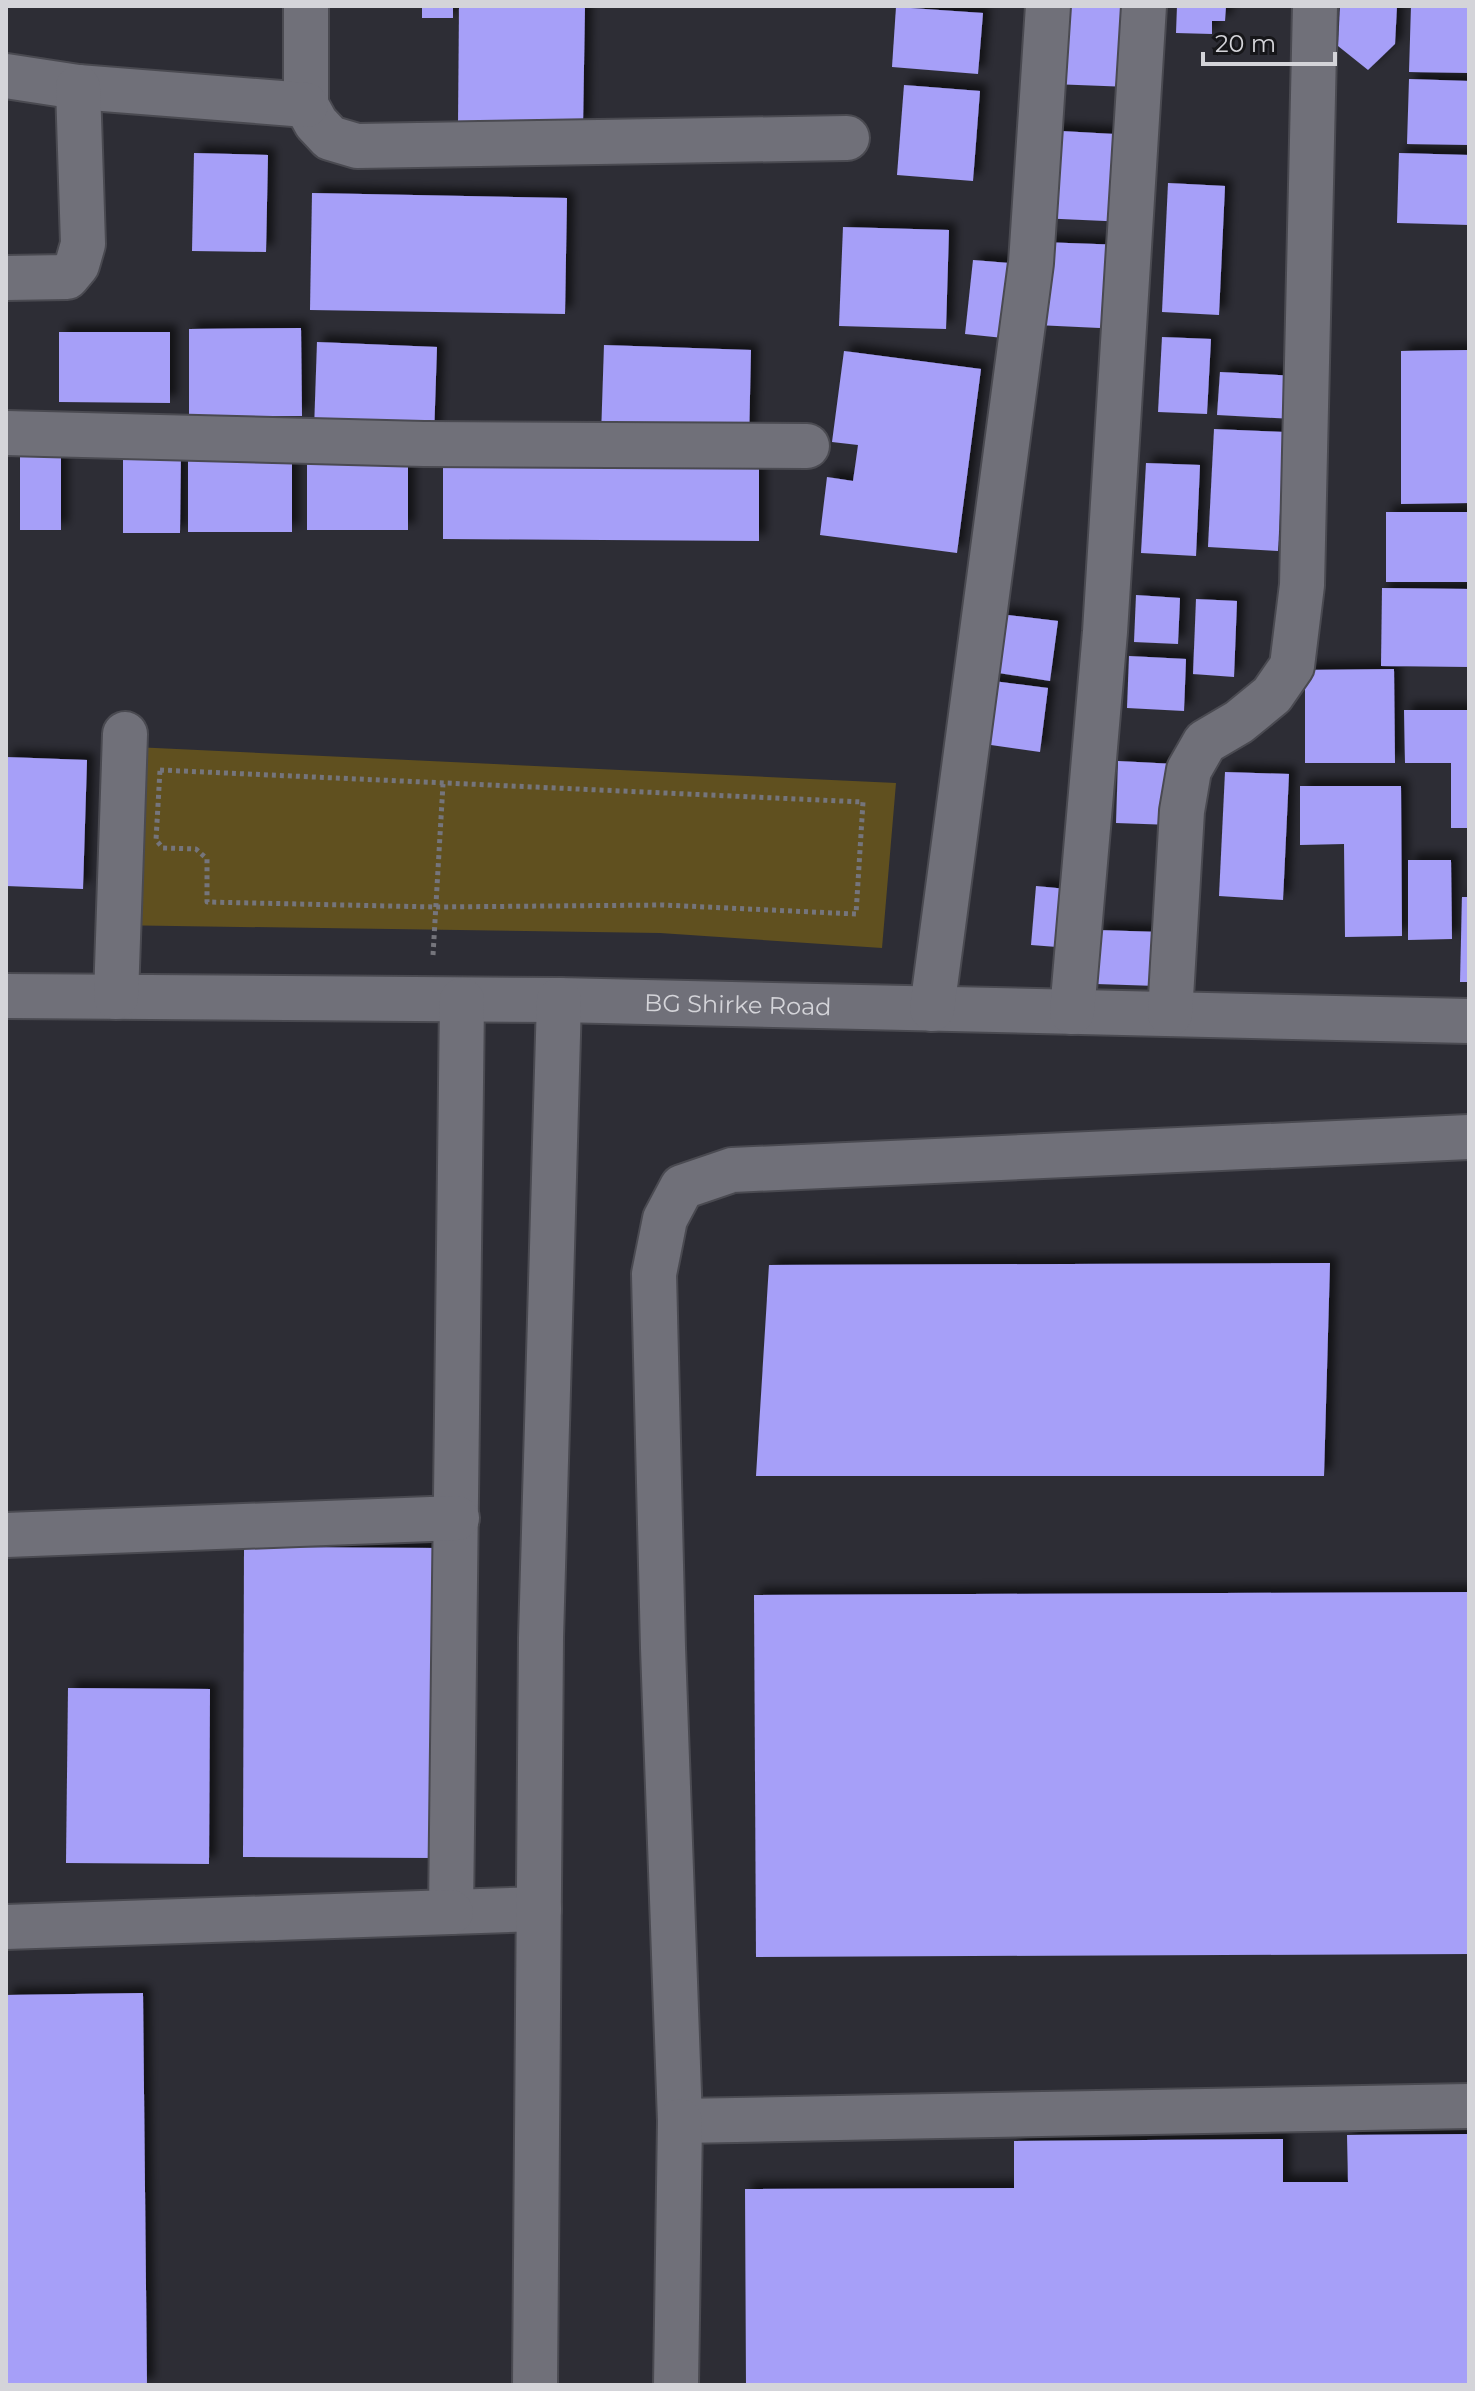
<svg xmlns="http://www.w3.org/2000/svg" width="1475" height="2391" font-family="Montserrat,sans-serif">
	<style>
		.green { fill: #60501f }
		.building { fill: #a69ff8; filter: url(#shadow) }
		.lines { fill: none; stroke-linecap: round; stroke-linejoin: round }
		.minor-casing { stroke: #4a4a51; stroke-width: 48 }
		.path { stroke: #75757c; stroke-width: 5; stroke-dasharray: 4 4; stroke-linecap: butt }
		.minor { stroke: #707079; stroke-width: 44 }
		.labels { text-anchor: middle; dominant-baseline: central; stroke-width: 8; stroke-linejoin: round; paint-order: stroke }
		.street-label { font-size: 24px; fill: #d4d4d9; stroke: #161619 }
	</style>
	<defs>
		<filter id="shadow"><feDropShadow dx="7" dy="-7" stdDeviation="4" flood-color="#0009"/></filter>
	</defs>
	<rect width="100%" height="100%" fill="#2d2d35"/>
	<!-- green -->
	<path class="green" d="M113 746 896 783 882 948 660 933 109 925Z"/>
	<!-- building -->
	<g class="building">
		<rect x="422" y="6" width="31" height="12"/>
		<path d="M459 6H585L583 126 458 123Z"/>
		<path d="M1056 6H1134L1130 87 1052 84Z"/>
		<path d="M1177 6H1226L1225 21H1212V34L1176 33Z"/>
		<path d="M1340 6H1397L1395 44 1368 70 1338 46Z"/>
		<path d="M1411 6H1469V73L1409 72Z"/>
		<path d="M896 7 983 13 978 74 892 67Z"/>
		<path d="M1409 79 1469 81V145L1407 144Z"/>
		<path d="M904 85 980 91 973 181 897 175Z"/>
		<path d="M1043 130 1132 135 1127 222 1039 218Z"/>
		<path d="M194 153 268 155 266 252 192 251Z"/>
		<path d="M1399 153 1469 155V225L1397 223Z"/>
		<path d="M1168 183 1225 186 1219 315 1162 312Z"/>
		<path d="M312 193 567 198 565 314 310 310Z"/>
		<path d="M843 227 949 230 946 329 839 326Z"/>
		<path d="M1040 242 1124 245 1121 329 1036 325Z"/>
		<path d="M973 260 1021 264 1013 339 965 334Z"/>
		<path d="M301 328 302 416H189V329Z"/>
		<path d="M59 332H170V403L59 402Z"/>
		<path d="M1162 337 1211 339 1207 414 1158 412Z"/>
		<path d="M317 342 437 347 434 436 314 430Z"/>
		<path d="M604 345 751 350 749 441 601 436Z"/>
		<path d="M1469 350V503L1401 504V351Z"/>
		<path d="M844 351 981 369 957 553 820 535 827 477 853 481 858 445 832 442Z"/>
		<path d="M1220 372 1297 376 1295 419 1217 415Z"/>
		<path d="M1214 429 1284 432 1278 551 1208 547Z"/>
		<rect x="20" y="445" width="41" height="85"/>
		<path d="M123 450H181L180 533H123Z"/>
		<path d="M188 451 292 452V532H188Z"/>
		<path d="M443 451 759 452V541L443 539Z"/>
		<path d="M307 456 408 457V530H307Z"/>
		<path d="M1146 463 1200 465 1196 556 1141 553Z"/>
		<rect x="1386" y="512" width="83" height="70"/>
		<path d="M1382 588 1469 589V667L1381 666Z"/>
		<path d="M1136 595 1180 598 1178 644 1134 642Z"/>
		<path d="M1196 599 1237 601 1234 677 1193 674Z"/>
		<path d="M1000 614 1058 621 1050 681 992 672Z"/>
		<path d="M1129 656 1186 659 1184 711 1127 708Z"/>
		<path d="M1394 669 1395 763H1305V670Z"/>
		<path d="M978 679 1048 688 1040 752 970 742Z"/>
		<path d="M1404 710H1469V828H1451V763H1405Z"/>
		<path d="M6 757 87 760 83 889 6 886Z"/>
		<path d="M1118 761 1175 764 1172 825 1116 823Z"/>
		<path d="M1225 772 1289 774 1283 900 1219 896Z"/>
		<path d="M1300 786H1401L1402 936 1345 937 1344 844 1300 845Z"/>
		<path d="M1408 860H1451L1452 939 1408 940Z"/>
		<path d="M1036 886 1077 890 1070 948 1031 945Z"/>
		<path d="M1462 897H1469V982H1460Z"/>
		<path d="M1097 930 1160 932 1157 986 1096 984Z"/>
		<path d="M1330 1263 1324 1476H756L769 1265Z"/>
		<path d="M244 1547 434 1548 432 1858 243 1857Z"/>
		<path d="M1469 1592V1954L756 1957 754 1595Z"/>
		<path d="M68 1688 210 1689 209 1864 66 1863Z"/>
		<path d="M143 1993 147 2385H6V1995Z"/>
		<path d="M1469 2134V2385H746L745 2189 1014 2188V2141L1283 2139V2182H1348L1347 2135Z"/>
	</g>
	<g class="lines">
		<defs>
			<g id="minor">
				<path d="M306 6V105L316 123 330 138 357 146 847 138"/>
				<path d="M6 76 78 87 306 105"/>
				<path d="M6 278 67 277 77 265 83 244 78 87"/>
				<path d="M6 433 424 444 807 446"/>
				<path id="s1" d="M6 996 559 1000 1469 1021"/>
				<path d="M116 997 125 734"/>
				<path d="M462 1000 451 1912 539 1909"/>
				<path d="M932 1009 1031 263 1048 6"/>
				<path d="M1072 1012 1105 632 1144 6"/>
				<path d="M1170 1014 1182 811 1189 770 1205 742 1239 722 1272 695 1292 666 1302 585 1315 6"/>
				<path d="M1469 1137 732 1170 682 1187 665 1219 654 1274 663 1648 680 2121 1469 2106"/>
				<path d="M6 1535 457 1518"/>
				<path d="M6 1927 451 1912"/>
				<path d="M535 2385 541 1638 559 1000"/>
				<path d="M676 2385 680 2121"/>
			</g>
		</defs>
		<!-- minor casing -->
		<use href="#minor" class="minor-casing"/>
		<!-- path -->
		<g class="path">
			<path d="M160 770 863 802 856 914 663 905 435 907 207 902V859L196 849 163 848 156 840Z"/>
			<path d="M433 955 443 784"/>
		</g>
		<!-- minor -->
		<use href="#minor" class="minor"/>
	</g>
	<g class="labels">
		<!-- street labels -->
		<g class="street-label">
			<text stroke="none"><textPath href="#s1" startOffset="732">BG Shirke Road</textPath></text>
		</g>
	</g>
	<!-- border -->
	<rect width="1475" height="2391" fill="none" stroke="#d4d4d9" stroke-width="16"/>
	<!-- scale -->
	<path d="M1203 52v12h132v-12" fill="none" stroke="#d4d4d9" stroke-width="4"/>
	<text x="1215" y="52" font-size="24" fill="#d4d4d9" stroke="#161619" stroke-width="6" paint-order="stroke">20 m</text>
</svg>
